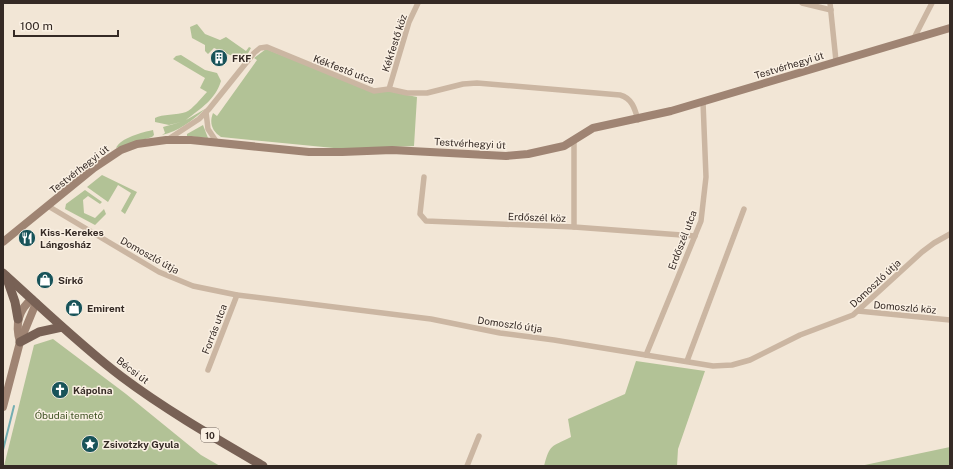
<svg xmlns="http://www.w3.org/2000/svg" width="953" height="469" font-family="'Public Sans',sans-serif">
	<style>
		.green { fill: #b2c296 }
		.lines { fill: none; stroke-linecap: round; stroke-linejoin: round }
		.stream { stroke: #73adb1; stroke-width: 2 }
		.street { stroke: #cbb6a2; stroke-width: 5.5 }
		.secondary { stroke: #9f8473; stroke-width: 8 }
		.primary { stroke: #786155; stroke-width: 9 }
		.labels { text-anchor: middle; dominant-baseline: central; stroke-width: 3; stroke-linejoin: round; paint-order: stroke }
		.shield { fill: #faf0e3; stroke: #70655e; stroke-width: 1 }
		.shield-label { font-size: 9px; font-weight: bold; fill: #352a25 }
		.street-label { font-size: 10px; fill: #352a25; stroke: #faf0e3 }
		.poi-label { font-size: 10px; font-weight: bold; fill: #352a25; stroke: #faf0e3; text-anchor: start }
		.park-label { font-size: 10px; fill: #435527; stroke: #faf0e3 }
	</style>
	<rect width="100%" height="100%" fill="#f2e6d6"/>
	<!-- green -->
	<g class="green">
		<path d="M197 24 205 34 220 40 226 37 246 51 249 47 251 48 247 55 243 58 230 55 214 48 208 54 205 51V45L192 38 190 27Z"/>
		<path d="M266 49 354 84 417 97 414 146 344 149 221 137C212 131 209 123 213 113L217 116 257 60 254 58Z"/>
		<path d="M181 55 205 70 217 73 221 81C215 100 201 108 186 120L205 109C192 121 179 131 162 135L165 133 163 127 181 122 169 125 155 122V118C162 114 177 115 186 112 192 110 202 97 207 92L200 88 205 78 173 59 176 56Z"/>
		<path d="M203 125 208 138 187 136V134Z"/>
		<path d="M153 130 154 135 152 137 116 148C120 138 143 132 153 130Z"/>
		<path d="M102 175 137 192 125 214 121 211 131 193 118 185 108 202 87 187Z"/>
		<path d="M85 190 102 202 100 204 88 196 83 200 84 213 95 218 104 209 106 214 95 225 65 209 66 204Z"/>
		<path d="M53 339 126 394 201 455 220 466H4L34 345Z"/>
		<path d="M636 361 705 371 678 449 677 466H544C550 444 551 447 571 437L568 419 625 394Z"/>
		<path d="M950 447V466H860Z"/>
	</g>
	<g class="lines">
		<!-- stream -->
		<path class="stream" d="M3 450 14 406"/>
		<!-- street -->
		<g class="street">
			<path d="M802 3 831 10"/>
			<path d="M830 3 836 61"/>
			<path d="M914 38 932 3"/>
			<path d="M389 89 409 22 418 3"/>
			<path d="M206 112 208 129 216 141"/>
			<path d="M167 140 199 119 209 109 254 53 260 48 267 47 374 91 389 89 407 93H427L463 84 477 83 620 95C632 98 635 109 638 120"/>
			<path d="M424 177 420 214 426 221 574 227 695 236"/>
			<path d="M48 206 159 272 193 286 237 295 431 319 500 333 554 340 713 366 732 365 750 360 800 335 853 315 922 252 934 243 950 234"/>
			<path d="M574 227V140"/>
			<path d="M858 311 950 320"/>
			<path d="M646 355 701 221 706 177 703 102"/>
			<path d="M687 361 744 209"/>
			<path d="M208 370 237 295"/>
			<path d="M467 466 479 436"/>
		</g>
		<!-- secondary -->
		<g class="secondary">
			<path d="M3 242 94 168 121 150 137 144 166 140H191L309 152H342L392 150 506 156 528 154 564 146 593 128 671 111 950 28"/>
			<path d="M20 342C15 325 18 310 32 299"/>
			<path d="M3 407 20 342 36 303"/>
		</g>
		<!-- primary -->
		<g class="primary">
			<path d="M3 273C42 308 80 345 122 377 166 410 215 438 263 466"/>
			<path d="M6 276 15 302 18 319"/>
			<path d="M20 342 39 332 62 327"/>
		</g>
	</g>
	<!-- icons -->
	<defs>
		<symbol id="building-disc" viewBox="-11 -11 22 22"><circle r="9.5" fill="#185359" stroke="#faf0e3"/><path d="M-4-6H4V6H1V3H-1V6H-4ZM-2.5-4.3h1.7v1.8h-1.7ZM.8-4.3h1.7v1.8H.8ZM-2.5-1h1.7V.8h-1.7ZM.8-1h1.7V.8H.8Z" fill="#fff"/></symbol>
		<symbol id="restaurant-disc" viewBox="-11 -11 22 22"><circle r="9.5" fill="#185359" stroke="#faf0e3"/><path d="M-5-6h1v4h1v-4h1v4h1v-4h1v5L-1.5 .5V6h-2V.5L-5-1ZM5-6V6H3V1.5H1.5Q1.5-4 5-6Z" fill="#fff"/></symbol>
		<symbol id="shop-disc" viewBox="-11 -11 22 22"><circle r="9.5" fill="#185359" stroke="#faf0e3"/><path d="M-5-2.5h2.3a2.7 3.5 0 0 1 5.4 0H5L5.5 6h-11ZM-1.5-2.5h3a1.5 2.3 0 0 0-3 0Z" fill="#fff"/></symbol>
		<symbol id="church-disc" viewBox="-11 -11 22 22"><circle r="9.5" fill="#185359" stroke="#faf0e3"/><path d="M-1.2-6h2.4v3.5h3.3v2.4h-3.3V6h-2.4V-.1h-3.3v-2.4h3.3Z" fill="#fff"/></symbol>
		<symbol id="sight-disc" viewBox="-11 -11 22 22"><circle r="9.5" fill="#185359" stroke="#faf0e3"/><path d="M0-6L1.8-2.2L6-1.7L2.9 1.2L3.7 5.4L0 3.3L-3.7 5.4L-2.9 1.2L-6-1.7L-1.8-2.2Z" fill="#fff"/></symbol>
	</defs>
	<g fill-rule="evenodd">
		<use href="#building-disc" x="209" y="48" width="20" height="20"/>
		<use href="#restaurant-disc" x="17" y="228" width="20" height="20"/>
		<use href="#shop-disc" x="35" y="270" width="20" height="20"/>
		<use href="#shop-disc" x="64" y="298" width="20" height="20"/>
		<use href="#church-disc" x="50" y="380" width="20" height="20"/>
		<use href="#sight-disc" x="80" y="434" width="20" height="20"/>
	</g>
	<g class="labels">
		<!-- shield labels -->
		<rect class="shield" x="201" y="428" width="18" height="14" rx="3"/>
		<g class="shield-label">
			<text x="210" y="435">10</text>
		</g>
		<!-- street labels -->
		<g class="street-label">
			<text transform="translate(394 43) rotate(-72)">Kékfestő köz</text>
			<text transform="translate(789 65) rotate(-17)">Testvérhegyi út</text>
			<text transform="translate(344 69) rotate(21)">Kékfestő utca</text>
			<text transform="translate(470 143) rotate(3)">Testvérhegyi út</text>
			<text transform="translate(79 169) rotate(-38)">Testvérhegyi út</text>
			<text transform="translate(537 217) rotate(2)">Erdőszél köz</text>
			<text transform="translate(682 240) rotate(-69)">Erdőszél utca</text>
			<text transform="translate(150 255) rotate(29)">Domoszló útja</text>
			<text transform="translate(875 283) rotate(-43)">Domoszló útja</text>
			<text transform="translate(905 307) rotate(5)">Domoszló köz</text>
			<text transform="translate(510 324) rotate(8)">Domoszló útja</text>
			<text transform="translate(214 329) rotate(-69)">Forrás utca</text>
			<text transform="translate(133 370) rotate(37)">Bécsi út</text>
		</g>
		<!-- poi labels -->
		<g class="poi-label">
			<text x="232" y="58">FKF</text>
			<text x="40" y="232">Kiss-Kerekes<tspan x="40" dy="12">Lángosház</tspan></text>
			<text x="58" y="280">Sírkő</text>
			<text x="87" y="308">Emirent</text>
			<text x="73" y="390">Kápolna</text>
			<text x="103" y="444">Zsivotzky Gyula</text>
		</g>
		<!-- park labels -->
		<g class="park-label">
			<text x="69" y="415">Óbudai temető</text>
		</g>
	</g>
	<!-- border -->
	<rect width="953" height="469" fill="none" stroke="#352a25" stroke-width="8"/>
	<!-- scale -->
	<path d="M14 30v6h104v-6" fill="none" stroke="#352a25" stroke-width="2"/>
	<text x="20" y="30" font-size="12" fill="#352a25" stroke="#faf0e3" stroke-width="3" paint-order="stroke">100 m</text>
</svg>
